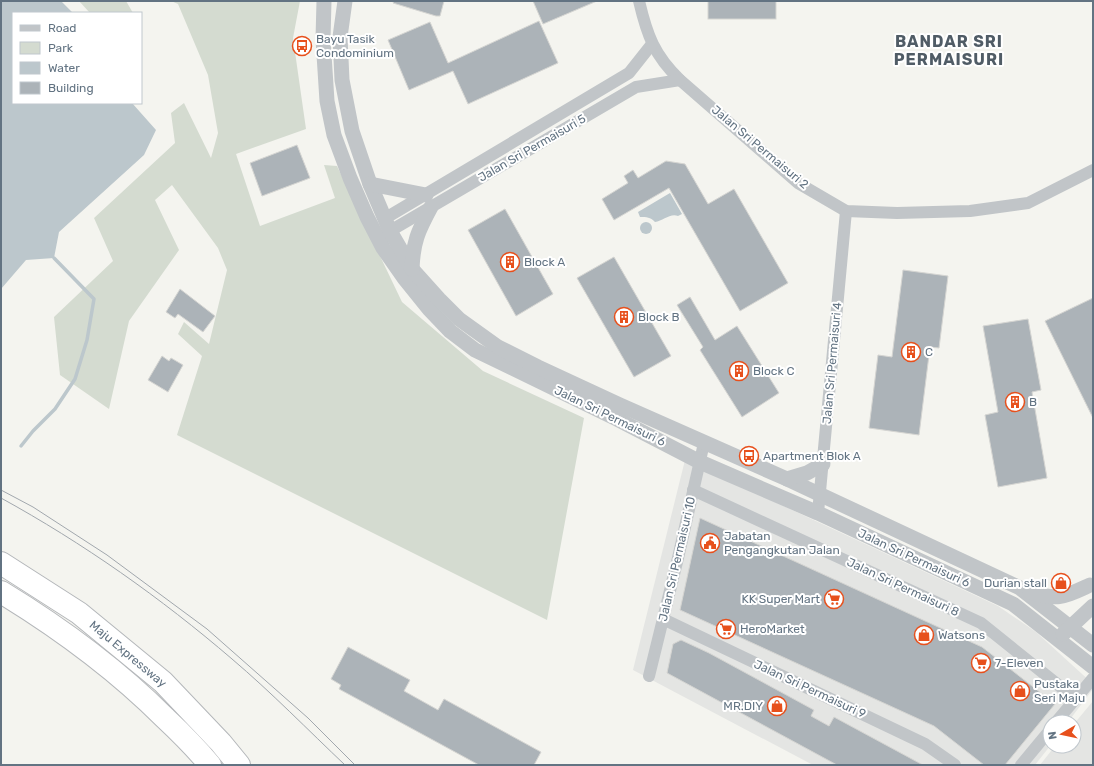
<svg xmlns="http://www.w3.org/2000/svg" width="1094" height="766" font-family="Rubik,sans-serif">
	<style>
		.built { fill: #e4e5e3 }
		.green { fill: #d4dbd0 }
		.water { fill: #bcc7cc }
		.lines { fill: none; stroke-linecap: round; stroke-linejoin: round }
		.stream { stroke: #bcc7cc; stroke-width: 3.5 }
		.building { fill: #acb3b8; stroke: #d5d5d2 }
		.motorway-casing { stroke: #b4b7ba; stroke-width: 24 }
		.minor { stroke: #c1c5c8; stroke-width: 12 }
		.tertiary { stroke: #c1c5c8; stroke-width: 15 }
		.motorway { stroke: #fff; stroke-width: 22 }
		.tram { stroke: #a1a7ad; stroke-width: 1 }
		.labels { text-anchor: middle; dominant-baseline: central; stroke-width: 4; stroke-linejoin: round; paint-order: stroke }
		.poi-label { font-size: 12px; fill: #627382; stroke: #fff; text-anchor: start }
		.street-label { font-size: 12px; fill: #627382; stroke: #fff }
		.district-label { font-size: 16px; font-weight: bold; letter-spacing: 1px; fill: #505c66; stroke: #fff }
	</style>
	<rect width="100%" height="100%" fill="#f4f4ef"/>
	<!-- built -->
	<g class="built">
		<path d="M685 460 998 606 1036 632 1093 684V689L1068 722H1050V746L1035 765H813L633 670Z"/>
		<path d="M1093 701V765H1040L1055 746H1074V724Z"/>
	</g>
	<!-- green -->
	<g class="green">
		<path d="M79 1H126L133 13H90Z"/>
		<path d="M171 1H300L293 38 306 129 236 154 260 226 335 198 324 165 337 166 402 302 483 371 584 418 547 620 177 435 202 356 178 334 184 322 209 344 227 270 218 248 172 185 155 200 179 250 129 321 109 409 60 375 54 317 113 261 94 218 175 143 171 113 184 103 211 158 218 133 208 75 178 4Z"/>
	</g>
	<!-- water -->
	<g class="water">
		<path d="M1 1H61L73 13H13V103H132L156 130 144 155 59 232 54 258 26 260 1 289Z"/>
		<path d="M670 193 682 214 678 216C670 213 663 221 655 222 650 217 647 217 640 217L638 212Z"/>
		<circle cx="646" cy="228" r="6"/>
	</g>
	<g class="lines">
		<!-- stream -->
		<path class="stream" d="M21 446 33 431 55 409 75 379 87 340 94 299 54 258"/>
	</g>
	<!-- building -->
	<g class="building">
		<path d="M394 1H444L440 16H436L393 3Z"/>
		<path d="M533 1H597L543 24Z"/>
		<rect x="708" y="1" width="68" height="18"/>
		<path d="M539 21 558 63 468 104 453 71 409 90 388 40 430 22 448 63Z"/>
		<path d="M297 145 310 178 262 196 250 163Z"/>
		<path d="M666 161 685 164 708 204 734 189 788 283 740 311 669 188 614 220 602 199 628 183 624 176 633 170 638 178Z"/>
		<path d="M505 209 553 294 516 316 468 230Z"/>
		<path d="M614 257 671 356 634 377 577 278Z"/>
		<path d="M903 270 948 276 939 348 930 347 919 435 869 428 878 355 892 357Z"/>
		<path d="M180 289 215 316 203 332 178 314 175 318 166 312Z"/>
		<path d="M690 297 715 340 737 326 779 393 742 417 700 350 703 347 677 305Z"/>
		<path d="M1093 298V418L1045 321Z"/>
		<path d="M1028 319 1041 390 1032 392 1047 478 998 487 985 415 998 412 983 326Z"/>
		<path d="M162 356 169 361 171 358 183 365 168 392 148 380Z"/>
		<path d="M700 518 982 647 1055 704 1005 765H984L934 726 680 610Z"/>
		<path d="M681 640 709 653 814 710 811 716 829 726 834 717 923 765H837L667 673 673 644Z"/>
		<path d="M348 647 410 680 404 691 438 710 444 699 541 752 534 765H479L339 689 341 685 331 679Z"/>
	</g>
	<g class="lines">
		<defs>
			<g id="motorway">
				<path d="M1 563 79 613 163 682 221 743 239 765"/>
				<path d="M1 592C60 628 116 669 165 718 181 733 196 748 210 765"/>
			</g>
		</defs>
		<!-- motorway casing -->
		<use href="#motorway" class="motorway-casing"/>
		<!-- minor -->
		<g class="minor">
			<path d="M639 1C647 35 654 55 680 80L798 183 846 211 897 213 970 211 1028 203 1093 170"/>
			<path d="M384 219 629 73 652 44"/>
			<path d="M390 231 636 87 680 80"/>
			<path d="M693 490 981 623 1072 696 1076 698"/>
			<path d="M818 513 846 211"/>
			<path d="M663 619 925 744 955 765"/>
			<path d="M649 676 678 558 704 443"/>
			<path d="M1056 722 1093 678"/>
			<path d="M1021 765 1050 730"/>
		</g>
		<!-- tertiary -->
		<g class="tertiary">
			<path d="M324 1 323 39 327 101 334 135 350 178 367 217 383 248 404 278 429 309 450 331 475 350 617 419 700 462 818 513 1013 604 1093 667"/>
			<path d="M345 1 340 37 342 80 352 131 370 184 390 231 412 269 439 299 459 319 498 347 538 367 620 405 787 479 1020 588 1093 645"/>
			<path d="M370 184 426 195"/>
			<path d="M412 269C413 242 418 231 431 207"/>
			<path d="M787 479 807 473 823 464"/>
			<path d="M1030 592C1059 601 1064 597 1090 585"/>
			<path d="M1063 634 1093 606"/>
		</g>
		<!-- motorway -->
		<use href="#motorway" class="motorway"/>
		<!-- tram -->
		<g class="tram">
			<path d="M1 490 33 507 107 555 207 629 308 718 355 765"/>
			<path d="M1 498C83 543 161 598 232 659 271 692 308 730 345 765"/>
		</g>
	</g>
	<!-- icons -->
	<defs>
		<symbol id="bus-ring" viewBox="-11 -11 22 22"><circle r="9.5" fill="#fff" stroke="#e7501c" stroke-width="1.5"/><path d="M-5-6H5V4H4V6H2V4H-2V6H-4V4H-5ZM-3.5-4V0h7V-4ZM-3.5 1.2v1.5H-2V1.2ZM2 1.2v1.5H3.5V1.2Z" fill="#e7501c"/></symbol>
		<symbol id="building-ring" viewBox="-11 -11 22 22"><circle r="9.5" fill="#fff" stroke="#e7501c" stroke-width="1.5"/><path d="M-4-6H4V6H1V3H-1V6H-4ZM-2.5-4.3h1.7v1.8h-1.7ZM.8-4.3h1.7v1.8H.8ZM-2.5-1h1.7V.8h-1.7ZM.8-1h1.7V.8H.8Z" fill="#e7501c"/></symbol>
		<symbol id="civic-ring" viewBox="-11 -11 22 22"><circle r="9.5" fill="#fff" stroke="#e7501c" stroke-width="1.5"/><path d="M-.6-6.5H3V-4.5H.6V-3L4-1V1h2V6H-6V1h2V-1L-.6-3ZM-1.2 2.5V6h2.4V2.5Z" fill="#e7501c"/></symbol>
		<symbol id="shop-ring" viewBox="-11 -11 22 22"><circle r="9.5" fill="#fff" stroke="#e7501c" stroke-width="1.5"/><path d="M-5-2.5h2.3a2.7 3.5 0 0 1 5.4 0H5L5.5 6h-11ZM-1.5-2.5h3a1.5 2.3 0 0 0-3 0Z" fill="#e7501c"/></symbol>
		<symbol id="supermarket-ring" viewBox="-11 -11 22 22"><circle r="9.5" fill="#fff" stroke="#e7501c" stroke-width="1.5"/><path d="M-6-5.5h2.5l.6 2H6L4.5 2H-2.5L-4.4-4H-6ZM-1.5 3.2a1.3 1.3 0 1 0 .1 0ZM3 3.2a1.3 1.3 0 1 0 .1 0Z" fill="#e7501c"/></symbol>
	</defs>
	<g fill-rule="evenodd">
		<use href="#bus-ring" x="291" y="35" width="22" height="22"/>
		<use href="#building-ring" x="499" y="251" width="22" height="22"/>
		<use href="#building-ring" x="613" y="306" width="22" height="22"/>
		<use href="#building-ring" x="900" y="341" width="22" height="22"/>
		<use href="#building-ring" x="728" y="360" width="22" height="22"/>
		<use href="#building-ring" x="1004" y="391" width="22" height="22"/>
		<use href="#bus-ring" x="738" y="445" width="22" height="22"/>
		<use href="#civic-ring" x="699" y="532" width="22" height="22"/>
		<use href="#shop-ring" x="1050" y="572" width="22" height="22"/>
		<use href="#supermarket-ring" x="823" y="588" width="22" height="22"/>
		<use href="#supermarket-ring" x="715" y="618" width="22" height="22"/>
		<use href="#shop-ring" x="913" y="624" width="22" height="22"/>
		<use href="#supermarket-ring" x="970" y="652" width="22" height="22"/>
		<use href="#shop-ring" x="1009" y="680" width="22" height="22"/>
		<use href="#shop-ring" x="766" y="695" width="22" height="22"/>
	</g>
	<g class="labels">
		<!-- poi labels -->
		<g class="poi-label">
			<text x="316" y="39">Bayu Tasik<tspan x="316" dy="14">Condominium</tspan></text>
			<text x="524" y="262">Block A</text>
			<text x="638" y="317">Block B</text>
			<text x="925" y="352">C</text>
			<text x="753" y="371">Block C</text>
			<text x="1029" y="402">B</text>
			<text x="763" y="456">Apartment Blok A</text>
			<text x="724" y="536">Jabatan<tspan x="724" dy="14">Pengangkutan Jalan</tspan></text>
			<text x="1047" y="583" text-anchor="end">Durian stall</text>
			<text x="820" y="599" text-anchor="end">KK Super Mart</text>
			<text x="740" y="629">HeroMarket</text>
			<text x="938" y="635">Watsons</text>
			<text x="995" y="663">7-Eleven</text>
			<text x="1034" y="684">Pustaka<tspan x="1034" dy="14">Seri Maju</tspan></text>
			<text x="763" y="706" text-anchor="end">MR.DIY</text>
		</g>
		<!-- street labels -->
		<g class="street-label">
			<text transform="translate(760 147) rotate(40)">Jalan Sri Permaisuri 2</text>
			<text transform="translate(532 148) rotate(-30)">Jalan Sri Permaisuri 5</text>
			<text transform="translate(832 363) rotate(-85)">Jalan Sri Permaisuri 4</text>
			<text transform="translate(610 416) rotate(26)">Jalan Sri Permaisuri 6</text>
			<text transform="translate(914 558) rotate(25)">Jalan Sri Permaisuri 6</text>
			<text transform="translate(677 559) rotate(-77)">Jalan Sri Permaisuri 10</text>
			<text transform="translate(903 587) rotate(25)">Jalan Sri Permaisuri 8</text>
			<text transform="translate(128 654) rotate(40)">Maju Expressway</text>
			<text transform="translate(810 689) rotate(25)">Jalan Sri Permaisuri 9</text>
		</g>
		<!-- district labels -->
		<g class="district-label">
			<text x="949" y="41">BANDAR SRI<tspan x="949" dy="18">PERMAISURI</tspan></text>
		</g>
	</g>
	<!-- border -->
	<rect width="1094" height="766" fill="none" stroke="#627382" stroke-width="4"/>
	<!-- legend -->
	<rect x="12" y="12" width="130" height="92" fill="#ffffff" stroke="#c0c7cd"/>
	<rect x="20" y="25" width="20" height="6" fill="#c1c5c8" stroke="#c0c7cd"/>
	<text x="48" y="32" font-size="12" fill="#627382">Road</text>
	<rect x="20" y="42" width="20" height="12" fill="#d4dbd0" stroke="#c0c7cd"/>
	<text x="48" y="52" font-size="12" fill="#627382">Park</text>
	<rect x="20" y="62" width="20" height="12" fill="#bcc7cc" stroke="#c0c7cd"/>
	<text x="48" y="72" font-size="12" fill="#627382">Water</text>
	<rect x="20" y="82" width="20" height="12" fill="#acb3b8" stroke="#c0c7cd"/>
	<text x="48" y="92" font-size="12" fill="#627382">Building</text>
	<!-- north arrow -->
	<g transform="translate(1062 734) rotate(261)"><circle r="19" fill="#ffffff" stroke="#c0c7cd"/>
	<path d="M0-3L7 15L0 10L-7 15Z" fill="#e7501c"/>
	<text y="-6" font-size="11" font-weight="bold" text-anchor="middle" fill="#627382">N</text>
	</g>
</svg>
